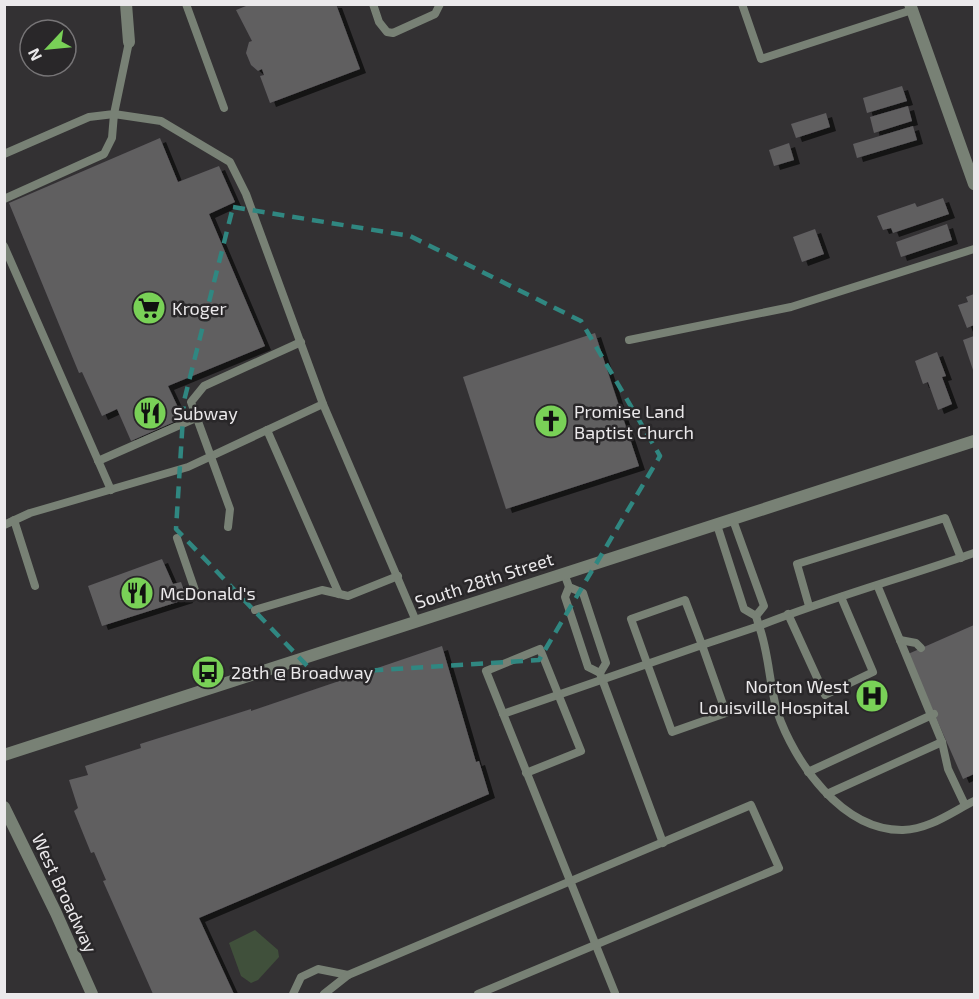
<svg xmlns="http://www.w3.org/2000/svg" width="979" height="999" font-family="'Exo 2',sans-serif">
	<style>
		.green { fill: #40503b }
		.building { fill: #605e61; filter: url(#shadow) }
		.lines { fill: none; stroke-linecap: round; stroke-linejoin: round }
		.service { stroke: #788175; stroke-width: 8 }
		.minor { stroke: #788175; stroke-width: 12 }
		.tertiary { stroke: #788175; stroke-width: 12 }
		.marked { fill: none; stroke: #308781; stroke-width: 4.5; stroke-dasharray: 12 8; stroke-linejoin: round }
		.labels { text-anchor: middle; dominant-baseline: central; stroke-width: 5; stroke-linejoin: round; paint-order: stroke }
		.poi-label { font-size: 18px; fill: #ebe9eb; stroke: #292729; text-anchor: start }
		.street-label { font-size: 18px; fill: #ebe9eb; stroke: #292729 }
	</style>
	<defs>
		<filter id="shadow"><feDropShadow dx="6" dy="4" stdDeviation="0" flood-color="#0009"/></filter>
	</defs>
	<rect width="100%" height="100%" fill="#333133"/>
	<!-- green -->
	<path class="green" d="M255 930 278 950 279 957 258 980 251 983 241 976 229 943Z"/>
	<!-- building -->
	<g class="building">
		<path d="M251 4H336L360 69 270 103 260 76 264 75 262 69 258 71 251 65 246 53 249 42 252 41 236 10Z"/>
		<path d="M902 86 907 101 867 113 863 98Z"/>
		<path d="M908 106 912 121 874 133 870 117Z"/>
		<path d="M826 113 830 127 796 138 791 124Z"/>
		<path d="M913 126 917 140 857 158 853 144Z"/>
		<path d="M160 138 178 182 219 166 235 202 209 214 265 346 168 386 183 418 131 441 117 409 102 416 82 372 79 373 9 203Z"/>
		<path d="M789 143 794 160 774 166 769 150Z"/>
		<path d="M943 198 949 214 893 233 891 228 883 230 877 216 915 203 917 207Z"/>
		<path d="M947 224 952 240 901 257 896 242Z"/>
		<path d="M815 229 824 254 802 262 793 237Z"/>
		<path d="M974 294V325L967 328 958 305 968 302 966 297Z"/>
		<path d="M595 333 639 466 506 509 463 377Z"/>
		<path d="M974 336V373L963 340Z"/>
		<path d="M937 352 946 376 942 377 952 404 938 410 928 382 923 384 915 361Z"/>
		<path d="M162 559 173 584 181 582 187 599 102 626 88 586Z"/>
		<path d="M974 625V774L963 779 908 654Z"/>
		<path d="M442 646 476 762 479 761 489 794 199 918 234 994H153L103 881 106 880 94 852 91 853 74 811 78 808 69 780 88 775 85 766 141 748 140 744 251 709V711Z"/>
	</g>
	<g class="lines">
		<!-- service -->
		<g class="service">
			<path d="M186 4 224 108"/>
			<path d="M373 4 379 22 387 32 393 33 435 14 440 4"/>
			<path d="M742 4 761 59 912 10"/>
			<path d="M4 154 89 117 114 114 129 42"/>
			<path d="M4 199 104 154 112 138 114 114 161 121 230 162 246 194 323 404 416 621"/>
			<path d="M4 246 111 490"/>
			<path d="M629 340 791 307 974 249"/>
			<path d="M267 430 339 594"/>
			<path d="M98 461 198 417"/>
			<path d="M14 520 35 586"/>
			<path d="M733 520 764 606 756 616"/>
			<path d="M4 525 30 513 188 467 323 404"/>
			<path d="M228 527 230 509 191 402 204 386 301 342"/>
			<path d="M177 538 197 596"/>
			<path d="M974 553C903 578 829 598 759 626 769 653 769 683 777 711 794 762 842 831 903 830 930 829 952 812 974 801"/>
			<path d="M564 573 569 587 583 593 606 663 600 673 602 679 663 843"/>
			<path d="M569 587 565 597 588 667 600 673"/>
			<path d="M878 587 942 742 948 769 965 805"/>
			<path d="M809 606 797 564 945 518 961 558"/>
			<path d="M255 610 322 590 348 596 398 576"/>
			<path d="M788 614 825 695 873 672 841 597"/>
			<path d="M900 640 916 643 921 648"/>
			<path d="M503 714C569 691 635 668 702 645L726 713 672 732 631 619 685 600 702 645 759 626 756 616 744 609 717 525"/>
			<path d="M808 772 934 714"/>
			<path d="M526 773 581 751 540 649 486 671 615 993"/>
			<path d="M827 794 942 742"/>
			<path d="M293 994 301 977 318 969 348 975"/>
			<path d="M324 994 348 975 751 805 779 868 478 994"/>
		</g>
		<!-- minor -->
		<g class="minor">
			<path d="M126 4 129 42"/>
			<path d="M910 4 974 184"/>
			<path d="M4 755 974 441"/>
		</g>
		<!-- tertiary -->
		<path class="tertiary" d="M4 807 56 913 92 994"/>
	</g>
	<!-- marked area -->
	<path class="marked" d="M233 207 410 236 581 321 660 456 539 660 315 674 176 529 184 401Z"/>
	<!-- icons -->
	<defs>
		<symbol id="supermarket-disc" viewBox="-11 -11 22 22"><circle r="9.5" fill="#79d157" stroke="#292729"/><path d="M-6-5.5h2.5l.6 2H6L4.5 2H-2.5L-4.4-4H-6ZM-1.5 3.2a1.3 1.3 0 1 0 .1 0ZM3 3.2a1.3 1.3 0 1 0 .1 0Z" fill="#111"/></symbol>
		<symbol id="restaurant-disc" viewBox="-11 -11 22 22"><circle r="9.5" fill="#79d157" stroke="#292729"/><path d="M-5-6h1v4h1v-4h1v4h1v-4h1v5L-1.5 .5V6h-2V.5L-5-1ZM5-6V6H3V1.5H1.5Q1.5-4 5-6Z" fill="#111"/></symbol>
		<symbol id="church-disc" viewBox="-11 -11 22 22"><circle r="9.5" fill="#79d157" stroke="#292729"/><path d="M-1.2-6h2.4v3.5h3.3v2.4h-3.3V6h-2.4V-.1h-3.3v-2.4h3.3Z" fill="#111"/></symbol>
		<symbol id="bus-disc" viewBox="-11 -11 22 22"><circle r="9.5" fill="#79d157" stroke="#292729"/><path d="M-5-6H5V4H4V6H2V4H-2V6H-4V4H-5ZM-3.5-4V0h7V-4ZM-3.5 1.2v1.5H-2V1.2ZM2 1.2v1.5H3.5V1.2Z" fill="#111"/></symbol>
		<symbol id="hospital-disc" viewBox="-11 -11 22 22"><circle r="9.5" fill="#79d157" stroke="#292729"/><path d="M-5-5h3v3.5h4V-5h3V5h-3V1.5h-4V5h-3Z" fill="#111"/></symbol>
	</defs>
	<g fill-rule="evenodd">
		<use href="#supermarket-disc" x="130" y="289" width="38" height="38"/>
		<use href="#restaurant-disc" x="131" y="394" width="38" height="38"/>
		<use href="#church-disc" x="532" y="402" width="38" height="38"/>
		<use href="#restaurant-disc" x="118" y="574" width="38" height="38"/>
		<use href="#bus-disc" x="189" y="653" width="38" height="38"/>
		<use href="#hospital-disc" x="853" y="677" width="38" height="38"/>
	</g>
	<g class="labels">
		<!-- poi labels -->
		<g class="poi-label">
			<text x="172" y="308">Kroger</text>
			<text x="574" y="411">Promise Land<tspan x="574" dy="21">Baptist Church</tspan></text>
			<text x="173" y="413">Subway</text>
			<text x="160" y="593">McDonald's</text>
			<text x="231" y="672">28th @ Broadway</text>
			<text x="849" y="686" text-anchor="end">Norton West<tspan x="849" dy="21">Louisville Hospital</tspan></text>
		</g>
		<!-- street labels -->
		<g class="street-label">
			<text transform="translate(484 580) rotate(-18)">South 28th Street</text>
			<text transform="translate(65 893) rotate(65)">West Broadway</text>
		</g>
	</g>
	<!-- border -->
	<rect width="979" height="999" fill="none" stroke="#ebe9eb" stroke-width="12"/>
	<!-- north arrow -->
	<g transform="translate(48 48) rotate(244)"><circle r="28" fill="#292729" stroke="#777577" stroke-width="1.5"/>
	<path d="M0-4.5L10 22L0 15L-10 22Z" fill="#79d157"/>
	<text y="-9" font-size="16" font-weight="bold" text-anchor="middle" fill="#ebe9eb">N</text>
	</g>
</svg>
